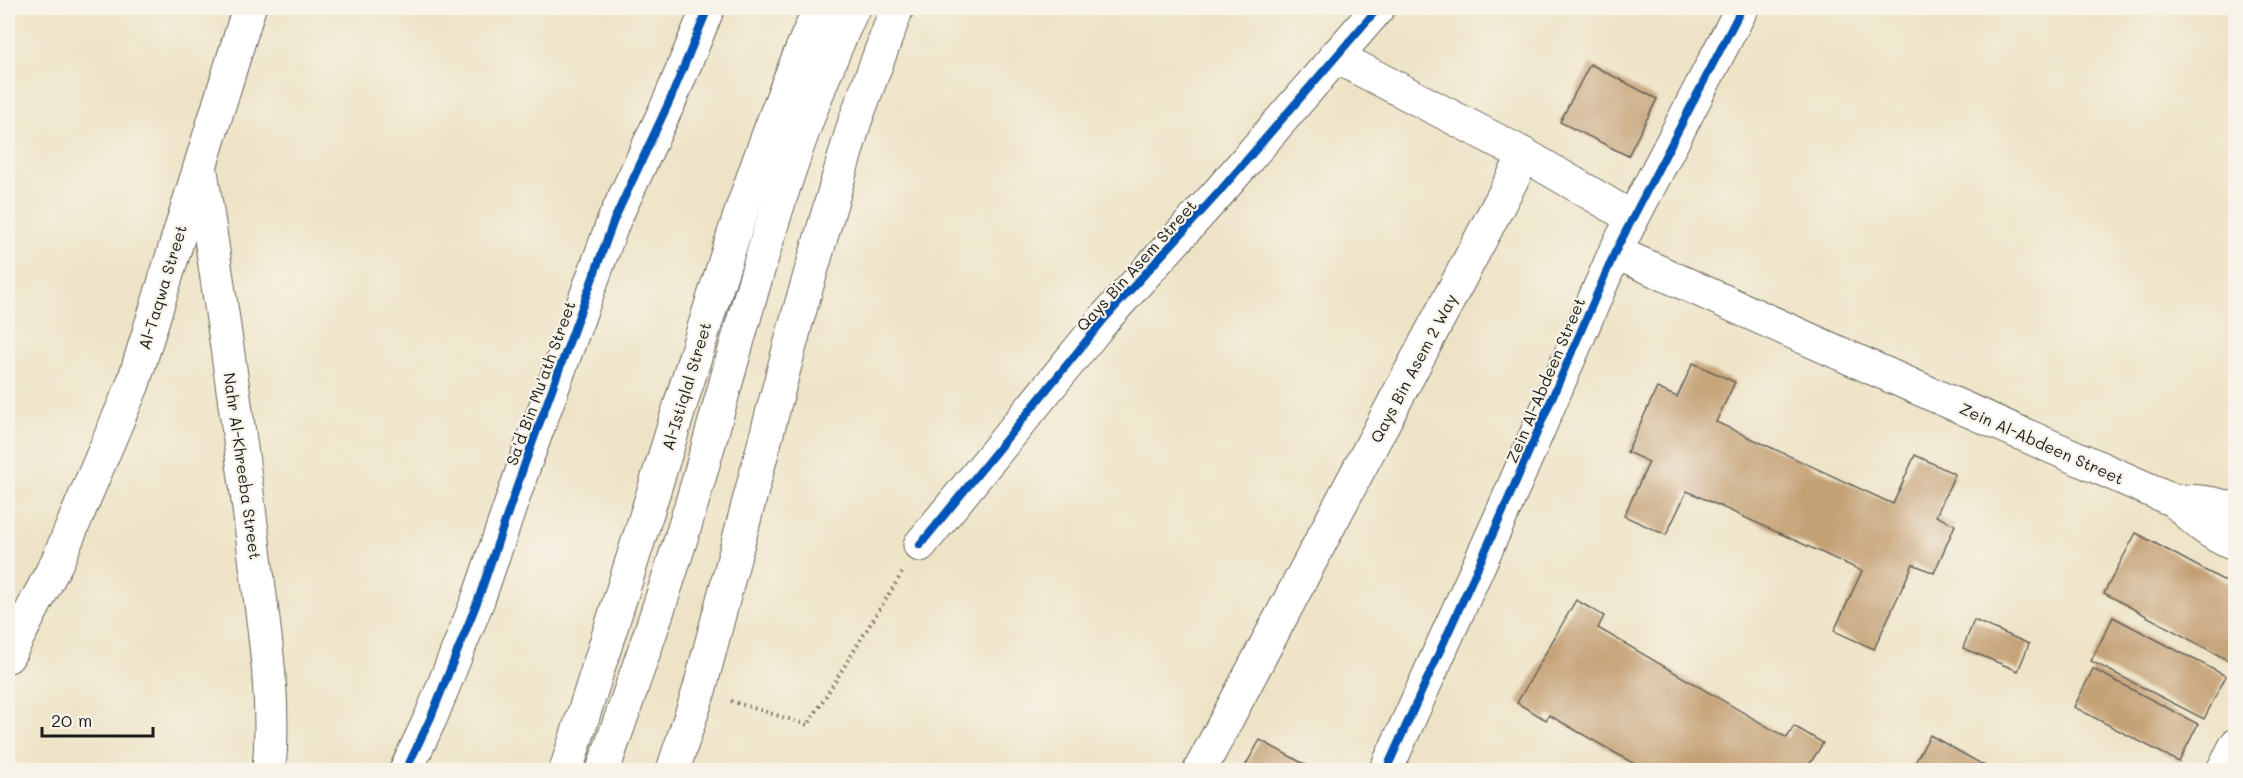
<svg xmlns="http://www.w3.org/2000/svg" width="2243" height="778" font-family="Mali,sans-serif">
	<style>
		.building { fill: #c4a074 }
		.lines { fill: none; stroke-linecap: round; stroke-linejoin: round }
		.minor-casing { stroke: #666258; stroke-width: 35 }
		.highway-casing { stroke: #666258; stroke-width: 35 }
		.path { stroke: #666258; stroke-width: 4; stroke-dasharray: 1.5 4.5; stroke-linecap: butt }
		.minor { stroke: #fff; stroke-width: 33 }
		.highway { stroke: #fff; stroke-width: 33 }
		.cycleway-casing { stroke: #f7f3e8; stroke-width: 11 }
		.cycleway { stroke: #0057b8; stroke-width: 8 }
		.labels { text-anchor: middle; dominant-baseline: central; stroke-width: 4.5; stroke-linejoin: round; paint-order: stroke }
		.street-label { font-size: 16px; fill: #1c1c1c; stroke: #f7f3e8 }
	</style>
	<rect width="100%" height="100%" fill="#f7f3e8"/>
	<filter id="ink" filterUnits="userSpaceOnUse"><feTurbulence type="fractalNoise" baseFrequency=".0167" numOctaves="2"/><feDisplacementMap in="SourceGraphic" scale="12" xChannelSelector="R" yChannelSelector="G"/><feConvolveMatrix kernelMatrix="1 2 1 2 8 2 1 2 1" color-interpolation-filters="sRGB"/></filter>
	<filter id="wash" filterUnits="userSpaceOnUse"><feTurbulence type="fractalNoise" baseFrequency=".008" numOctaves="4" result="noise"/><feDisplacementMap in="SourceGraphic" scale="24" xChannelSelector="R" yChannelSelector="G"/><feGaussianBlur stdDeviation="1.35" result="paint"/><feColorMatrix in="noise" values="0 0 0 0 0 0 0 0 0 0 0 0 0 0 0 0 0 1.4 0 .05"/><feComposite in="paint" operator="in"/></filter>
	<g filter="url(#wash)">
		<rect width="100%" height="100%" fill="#eee3c6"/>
		<g id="blocks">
			<!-- building -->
			<g class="building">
				<path d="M1590 64 1657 99 1628 156 1560 122Z"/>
				<path d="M1693 363 1735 382 1716 422 1893 504 1915 455 1955 474 1936 516 1955 525 1934 573 1913 564 1874 649 1834 631 1862 571 1687 491 1666 535 1624 516 1649 462 1627 452 1657 388 1677 397Z"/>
				<path d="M2136 533 2236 587V648L2229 661 2104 593Z"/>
				<path d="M1576 600 1604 616 1598 628 1787 738 1794 726 1823 743 1806 770H1645L1549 715 1546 720 1517 703Z"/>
				<path d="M2113 617 2226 676 2204 719 2091 661Z"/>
				<path d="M1974 620 2029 644 2018 671 1963 648Z"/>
				<path d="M2093 669 2198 724 2179 762 2074 707Z"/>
				<path d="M1930 735 1992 770H1911Z"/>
				<path d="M1260 740 1315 770H1248L1244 768Z"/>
			</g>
		</g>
	</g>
	<g filter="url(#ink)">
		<use href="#blocks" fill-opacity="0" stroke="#666258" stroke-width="1.5"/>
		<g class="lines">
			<defs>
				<g id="minor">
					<path d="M1335 56 1525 155 1631 217"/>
					<path d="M201 171C220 297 239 423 254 549 263 623 276 696 269 770"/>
					<path d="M1615 252 1879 371 2175 501C2195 521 2209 534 2236 545"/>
					<path d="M2175 501C2196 501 2215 502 2236 511"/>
					<path d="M920 545 1105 318 1219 192 1378 8"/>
					<path d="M8 656 58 560 133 384 249 8"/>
					<path d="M406 770 431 717 478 600 525 463 614 220 670 100 708 8"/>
					<path d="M603 770C636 675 670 579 698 482 744 321 783 160 853 8"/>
					<path d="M1200 770 1525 155"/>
					<path d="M1386 770 1501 516 1615 252 1742 8"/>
					<path d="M2223 770 2236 745"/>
				</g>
				<g id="highway">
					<path d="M566 770C604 649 643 528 680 406 721 272 762 136 820 8"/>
					<path d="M673 770 699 691 796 323 855 121 897 8"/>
				</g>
			</defs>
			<!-- minor casing -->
			<use href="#minor" class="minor-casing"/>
			<!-- highway casing -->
			<use href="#highway" class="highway-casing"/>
			<!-- path -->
			<path class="path" d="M731 701 808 725 902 573"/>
			<!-- minor -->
			<use href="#minor" class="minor"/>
			<!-- highway -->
			<use href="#highway" class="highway"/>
			<defs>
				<g id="cycleway">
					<path d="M920 545 1105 318 1219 192 1378 8"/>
					<path d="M406 770 431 717 478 600 525 463 614 220 670 100 708 8"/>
					<path d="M1386 770 1501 516 1615 252 1742 8"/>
				</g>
			</defs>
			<!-- cycleway casing -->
			<use href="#cycleway" class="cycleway-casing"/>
			<!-- cycleway -->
			<use href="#cycleway" class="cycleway"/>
		</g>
	</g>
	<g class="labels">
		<!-- street labels -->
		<g class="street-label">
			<text transform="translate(1136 265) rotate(-48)">Qays Bin Asem Street</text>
			<text transform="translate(162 287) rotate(-73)">Al-Taqwa Street</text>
			<text transform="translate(1413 368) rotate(-62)">Qays Bin Asem 2 Way</text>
			<text transform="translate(1545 380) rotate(-67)">Zein Al-Abdeen Street</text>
			<text transform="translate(540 383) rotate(-70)">Sa'd Bin Mu'ath Street</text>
			<text transform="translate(686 386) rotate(-73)">Al-Istiqlal Street</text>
			<text transform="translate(2042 443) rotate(24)">Zein Al-Abdeen Street</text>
			<text transform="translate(243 466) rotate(82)">Nahr Al-Khreeba Street</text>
		</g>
	</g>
	<!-- margin -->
	<rect width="2243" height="778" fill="none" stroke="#f7f3e8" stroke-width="30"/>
	<!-- scale -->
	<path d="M42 727v9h111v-9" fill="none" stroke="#1c1c1c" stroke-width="3"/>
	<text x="51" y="727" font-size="18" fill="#1c1c1c" stroke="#f7f3e8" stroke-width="4.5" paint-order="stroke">20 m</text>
</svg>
